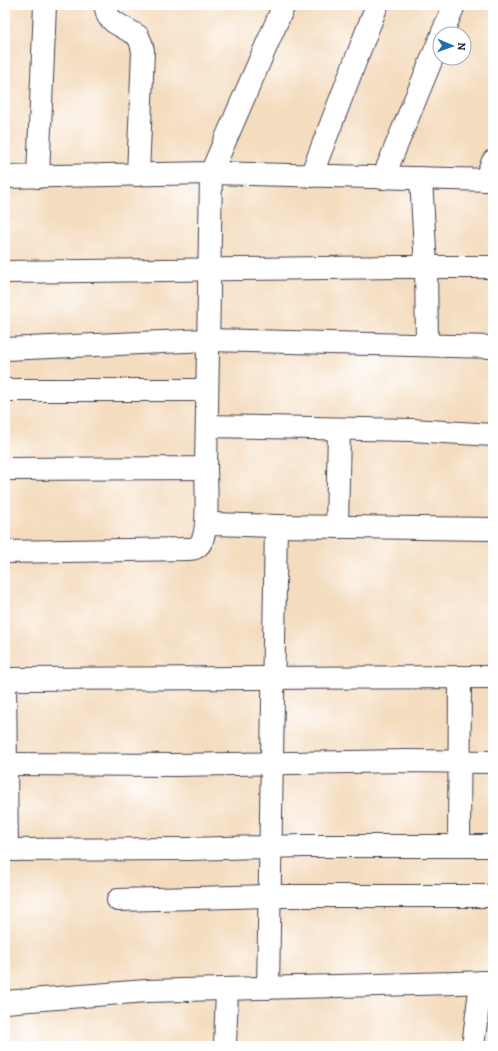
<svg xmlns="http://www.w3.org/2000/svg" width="498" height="1051" font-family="Alegreya,serif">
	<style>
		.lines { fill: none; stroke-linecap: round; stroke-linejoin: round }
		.minor-casing { stroke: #423e4f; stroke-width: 24 }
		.minor { stroke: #fff; stroke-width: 22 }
	</style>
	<rect width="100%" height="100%" fill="#fff"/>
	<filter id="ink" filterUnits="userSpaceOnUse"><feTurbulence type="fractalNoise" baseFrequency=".025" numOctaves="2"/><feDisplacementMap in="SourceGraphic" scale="8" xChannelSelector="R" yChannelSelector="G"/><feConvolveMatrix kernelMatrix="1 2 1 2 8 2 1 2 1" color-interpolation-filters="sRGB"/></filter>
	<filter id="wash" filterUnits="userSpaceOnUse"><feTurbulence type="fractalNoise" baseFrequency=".012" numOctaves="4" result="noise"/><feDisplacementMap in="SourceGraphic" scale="16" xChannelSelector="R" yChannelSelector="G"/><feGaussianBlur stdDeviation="0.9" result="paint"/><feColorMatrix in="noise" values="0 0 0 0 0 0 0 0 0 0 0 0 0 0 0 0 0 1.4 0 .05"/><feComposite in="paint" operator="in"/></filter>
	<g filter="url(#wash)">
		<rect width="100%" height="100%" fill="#f4dcbe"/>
	</g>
	<g filter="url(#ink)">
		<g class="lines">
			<defs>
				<g id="minor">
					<path d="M105 5 108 16 114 22 138 36 141 43 143 51 138 175"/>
					<path d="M442 34 454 5"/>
					<path d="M311 176 377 5"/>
					<path d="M5 177 211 173 493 180"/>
					<path d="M38 177 45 5"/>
					<path d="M383 178 440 39"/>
					<path d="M421 178 426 267 427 344"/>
					<path d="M485 180 493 161"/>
					<path d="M5 272 398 267H493"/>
					<path d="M5 349 208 340 493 347"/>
					<path d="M5 390H207"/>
					<path d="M207 426 412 430 493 435"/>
					<path d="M5 469 206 468 211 173 284 5"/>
					<path d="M206 526 214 524 276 526 493 529"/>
					<path d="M337 527 339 429"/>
					<path d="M5 552 189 549C192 549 196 548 198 546 210 537 206 484 206 468"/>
					<path d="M5 679 493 677"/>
					<path d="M5 684 7 850"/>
					<path d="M5 764 175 765 406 761 493 762"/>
					<path d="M459 846 460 677"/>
					<path d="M5 850 187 849 304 846H493"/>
					<path d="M118 900 269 896H493"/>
					<path d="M268 988 276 526"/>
					<path d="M5 1002 146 991 493 982"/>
					<path d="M225 1046 227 989"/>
					<path d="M473 1046 481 982"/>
				</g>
			</defs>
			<!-- minor casing -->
			<use href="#minor" class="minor-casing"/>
			<!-- minor -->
			<use href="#minor" class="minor"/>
		</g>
	</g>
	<!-- margin -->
	<rect width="498" height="1051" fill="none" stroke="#fff" stroke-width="20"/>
	<!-- north arrow -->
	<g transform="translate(452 46) rotate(92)"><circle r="19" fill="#ffffff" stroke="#a7a7b1"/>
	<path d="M0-3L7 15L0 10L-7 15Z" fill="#1f6fb2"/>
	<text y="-6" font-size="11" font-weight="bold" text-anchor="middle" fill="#22223b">N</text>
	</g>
</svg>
